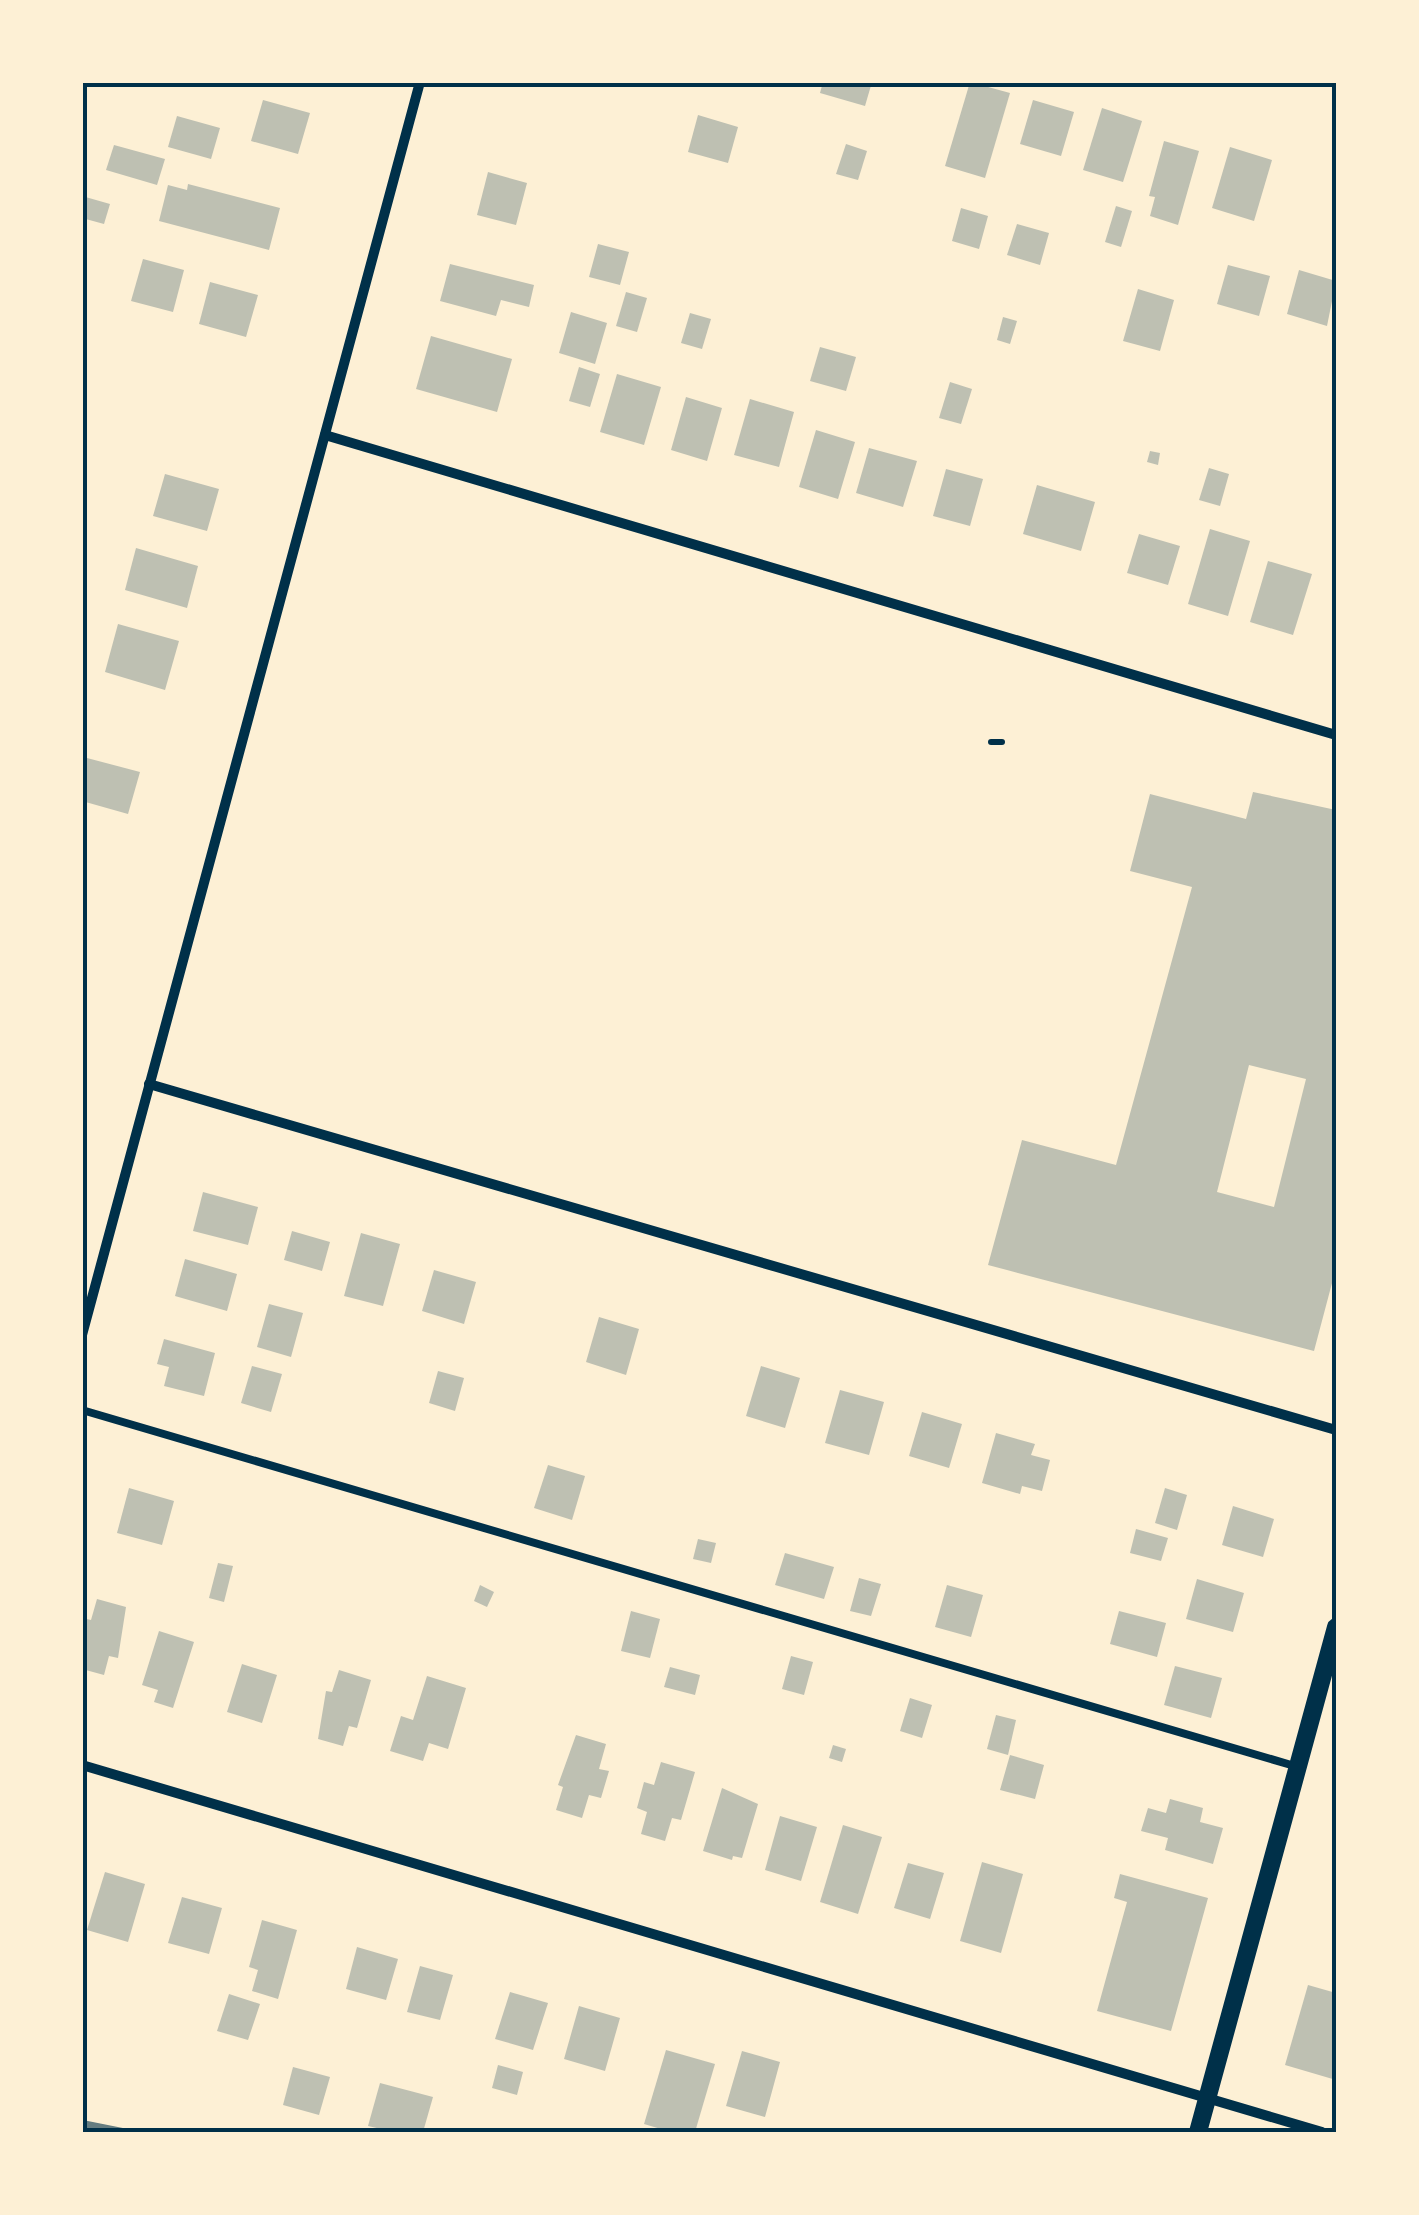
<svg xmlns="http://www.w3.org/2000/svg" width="1419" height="2215" font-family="Montserrat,sans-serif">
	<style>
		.building { fill: #bec0b2; fill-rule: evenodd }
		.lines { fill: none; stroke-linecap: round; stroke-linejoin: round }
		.path { stroke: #003049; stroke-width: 6 }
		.service { stroke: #003049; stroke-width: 8 }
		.minor { stroke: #003049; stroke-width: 10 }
		.tertiary { stroke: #003049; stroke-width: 18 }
		.rail { stroke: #657d81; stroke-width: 8 }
		.neatline { fill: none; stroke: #003049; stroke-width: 4 }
	</style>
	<rect width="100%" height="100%" fill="#fdf0d5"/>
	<!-- building -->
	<g class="building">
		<path d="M823 82H872L865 106 820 93Z"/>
		<path d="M970 82 1010 93 985 178 945 166Z"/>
		<path d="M263 100 310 113 298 154 251 141Z"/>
		<path d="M1033 100 1074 112 1061 156 1020 144Z"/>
		<path d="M1102 108 1142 121 1123 182 1083 170Z"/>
		<path d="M698 115 738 127 728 163 688 152Z"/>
		<path d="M177 116 220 128 211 159 168 147Z"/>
		<path d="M1164 141 1199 151 1178 225 1150 216 1155 197 1149 196Z"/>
		<path d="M846 144 867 151 858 180 836 174Z"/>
		<path d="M114 145 165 159 157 185 106 170Z"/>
		<path d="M1230 147 1272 160 1254 221 1212 208Z"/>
		<path d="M488 172 527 183 516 225 477 215Z"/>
		<path d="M188 184 280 208 269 250 159 221 168 185 187 190Z"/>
		<path d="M82 196 110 204 104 224 82 218Z"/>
		<path d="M1116 206 1132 211 1121 247 1105 242Z"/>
		<path d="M961 208 988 216 979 249 952 241Z"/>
		<path d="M1017 224 1049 233 1040 265 1007 255Z"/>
		<path d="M598 244 629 252 620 285 589 277Z"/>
		<path d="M143 259 184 270 173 312 131 301Z"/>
		<path d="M450 264 534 285 529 307 501 300 496 316 440 301Z"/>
		<path d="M1228 265 1270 276 1259 316 1217 304Z"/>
		<path d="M1299 270 1336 281 1327 326 1287 314Z"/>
		<path d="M210 282 258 295 246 337 199 324Z"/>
		<path d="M1138 289 1174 300 1160 351 1123 341Z"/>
		<path d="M626 292 647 298 637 332 616 326Z"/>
		<path d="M571 312 607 323 595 364 559 353Z"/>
		<path d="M690 313 711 319 702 349 681 343Z"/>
		<path d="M1003 317 1017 321 1010 344 997 340Z"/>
		<path d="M431 336 512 359 497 412 416 389Z"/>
		<path d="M820 347 856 357 846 391 810 381Z"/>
		<path d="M579 367 600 374 590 407 569 401Z"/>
		<path d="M617 374 661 387 644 445 600 432Z"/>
		<path d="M950 382 972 389 961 424 939 418Z"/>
		<path d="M686 397 722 408 707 461 671 450Z"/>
		<path d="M750 399 794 412 779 467 734 455Z"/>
		<path d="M816 430 855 442 838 499 799 487Z"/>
		<path d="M869 448 917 461 903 507 856 493Z"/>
		<path d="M1150 451 1160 453 1158 465 1147 462Z"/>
		<path d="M1209 468 1229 474 1220 506 1199 500Z"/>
		<path d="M946 469 983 479 970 526 933 516Z"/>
		<path d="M165 474 219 489 207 531 153 516Z"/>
		<path d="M1037 485 1095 502 1081 551 1023 534Z"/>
		<path d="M1210 529 1250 541 1228 616 1188 604Z"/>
		<path d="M1139 534 1180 546 1168 585 1127 573Z"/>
		<path d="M136 548 198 566 187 608 125 590Z"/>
		<path d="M1268 561 1312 574 1293 635 1250 622Z"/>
		<path d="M118 624 179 641 165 690 105 672Z"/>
		<path d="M87 758 140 772 128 814 82 801Z"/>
		<path d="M1253 792 1336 810V1268L1314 1351 988 1265 1022 1140 1116 1165 1192 887 1130 871 1150 794 1246 819ZM1249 1065 1306 1079 1274 1207 1217 1192Z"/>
		<path d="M203 1192 258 1207 248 1245 193 1231Z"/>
		<path d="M292 1231 330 1242 322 1271 284 1260Z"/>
		<path d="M361 1233 400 1244 383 1306 344 1296Z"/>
		<path d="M185 1259 237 1274 227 1311 175 1296Z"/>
		<path d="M434 1270 476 1282 464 1324 422 1311Z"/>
		<path d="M269 1304 303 1313 291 1357 257 1347Z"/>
		<path d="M599 1317 639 1329 626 1375 586 1362Z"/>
		<path d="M164 1339 215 1353 204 1396 164 1386 169 1367 157 1364Z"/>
		<path d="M252 1366 282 1374 271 1412 241 1403Z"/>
		<path d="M761 1366 800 1378 785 1428 746 1416Z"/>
		<path d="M438 1371 464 1378 455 1411 429 1403Z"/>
		<path d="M840 1390 884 1402 869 1455 825 1443Z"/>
		<path d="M922 1412 962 1424 949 1468 909 1456Z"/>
		<path d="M996 1433 1035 1444 1031 1455 1050 1460 1042 1491 1022 1486 1020 1494 982 1483Z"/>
		<path d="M548 1465 585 1476 572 1520 534 1508Z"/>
		<path d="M129 1488 174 1501 162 1545 117 1533Z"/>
		<path d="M1165 1488 1187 1495 1177 1530 1155 1523Z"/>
		<path d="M1233 1506 1274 1519 1263 1557 1222 1545Z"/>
		<path d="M1136 1529 1168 1538 1161 1561 1130 1553Z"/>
		<path d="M698 1539 716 1543 711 1563 693 1559Z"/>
		<path d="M785 1553 834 1567 824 1599 775 1585Z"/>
		<path d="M218 1563 233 1566 224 1602 209 1598Z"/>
		<path d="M859 1578 881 1584 871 1616 850 1611Z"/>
		<path d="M1197 1579 1244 1593 1233 1632 1186 1619Z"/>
		<path d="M480 1585 494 1592 487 1607 474 1601Z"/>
		<path d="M947 1585 983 1595 971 1637 935 1627Z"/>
		<path d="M97 1599 126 1607 118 1658 109 1656 104 1675 82 1669V1618L91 1620Z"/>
		<path d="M631 1611 660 1619 650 1658 621 1651Z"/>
		<path d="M1119 1611 1166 1623 1157 1657 1110 1644Z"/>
		<path d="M159 1631 194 1642 173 1708 154 1702 158 1690 142 1685Z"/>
		<path d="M791 1656 813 1662 804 1695 782 1689Z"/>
		<path d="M242 1664 277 1675 262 1723 227 1712Z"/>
		<path d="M1175 1666 1222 1678 1211 1718 1164 1705Z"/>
		<path d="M670 1667 700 1675 695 1695 664 1687Z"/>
		<path d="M339 1670 371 1680 357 1728 349 1726 343 1746 318 1739 326 1691 332 1692Z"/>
		<path d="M427 1676 466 1688 448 1749 429 1743 423 1761 390 1751 401 1716 413 1720Z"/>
		<path d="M910 1698 932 1705 922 1738 900 1731Z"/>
		<path d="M996 1715 1016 1720 1008 1755 987 1749Z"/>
		<path d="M576 1735 606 1744 599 1769 609 1771 601 1798 589 1795 582 1818 556 1810 563 1787 558 1785Z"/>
		<path d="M833 1745 846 1749 842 1762 829 1758Z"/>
		<path d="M1010 1755 1044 1765 1035 1799 1000 1790Z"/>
		<path d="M661 1762 695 1772 681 1820 672 1818 665 1841 641 1834 647 1812 637 1808 644 1782 654 1785Z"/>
		<path d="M722 1788 758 1804 742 1858 733 1856 732 1860 703 1851Z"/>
		<path d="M1170 1799 1203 1808 1200 1822 1223 1828 1213 1864 1165 1850 1168 1838 1141 1831 1148 1808 1166 1813Z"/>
		<path d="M780 1816 817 1827 801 1881 765 1870Z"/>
		<path d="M843 1825 882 1837 858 1914 820 1902Z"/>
		<path d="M982 1862 1023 1874 1001 1953 960 1941Z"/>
		<path d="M908 1863 944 1873 930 1919 894 1908Z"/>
		<path d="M105 1872 145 1884 128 1942 87 1930Z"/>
		<path d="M1120 1874 1208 1898 1171 2031 1097 2011 1127 1902 1114 1898Z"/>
		<path d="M182 1897 222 1908 209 1954 168 1943Z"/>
		<path d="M262 1920 297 1930 278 1999 252 1991 258 1970 249 1967Z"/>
		<path d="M357 1947 398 1959 386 2000 346 1989Z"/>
		<path d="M420 1966 453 1975 440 2020 407 2012Z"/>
		<path d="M1308 1985 1336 1993V2080L1285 2065Z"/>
		<path d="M510 1992 548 2003 533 2050 495 2039Z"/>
		<path d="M229 1994 260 2004 248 2040 217 2031Z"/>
		<path d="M579 2006 620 2018 605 2071 564 2059Z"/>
		<path d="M666 2050 715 2064 695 2132H671L644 2124Z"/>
		<path d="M742 2051 780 2062 765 2117 726 2106Z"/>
		<path d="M498 2065 523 2072 517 2095 492 2088Z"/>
		<path d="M293 2067 330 2077 319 2115 283 2105Z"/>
		<path d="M380 2083 433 2097 423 2132H394L368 2126Z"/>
	</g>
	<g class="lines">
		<!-- path -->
		<path class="path" d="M991 742H1002"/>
		<!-- service -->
		<path class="service" d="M82 1410 1298 1767"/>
		<!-- minor -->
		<g class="minor">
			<path d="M325 435 1336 735"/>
			<path d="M149 1084 1336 1430"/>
			<path d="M82 1335 420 82"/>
			<path d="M82 1765 1322 2132"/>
		</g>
		<!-- tertiary -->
		<path class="tertiary" d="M1198 2132 1336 1627"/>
		<!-- rail -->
		<path class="rail" d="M82 2124 122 2132"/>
	</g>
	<!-- border -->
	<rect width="1419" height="2215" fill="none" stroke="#fdf0d5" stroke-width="170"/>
	<rect x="85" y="85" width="1249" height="2045" class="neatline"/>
</svg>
